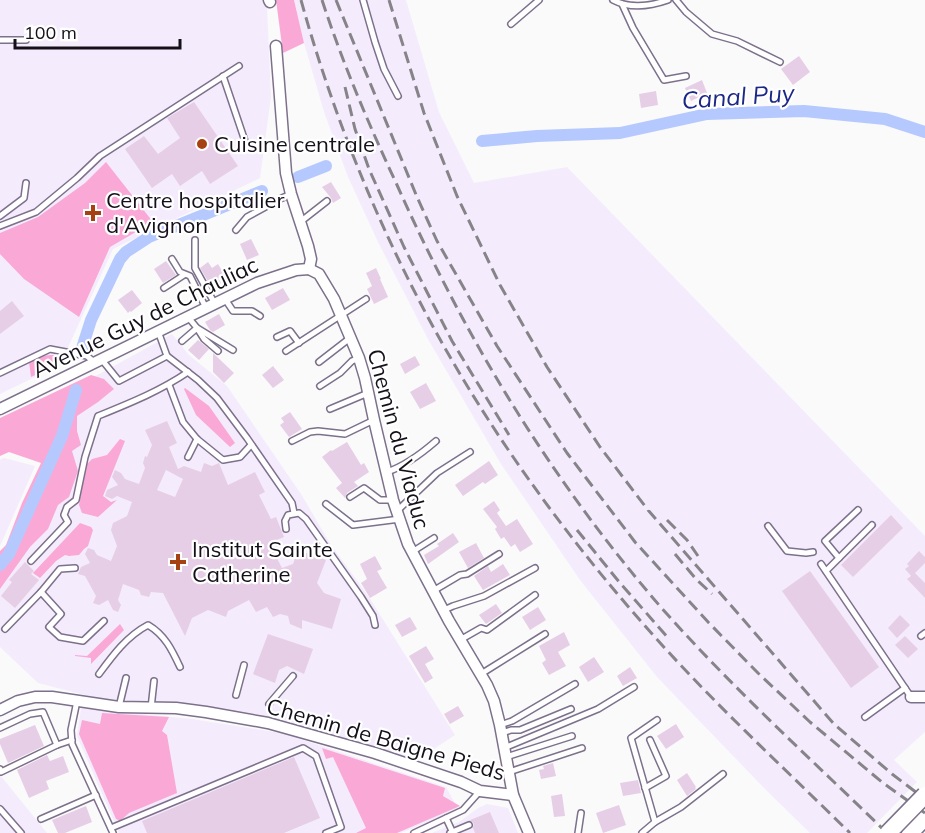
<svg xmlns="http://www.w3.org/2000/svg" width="925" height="833" font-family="Mulish,sans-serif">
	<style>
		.built { fill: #f4ecfc }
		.green { fill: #faa9d7 }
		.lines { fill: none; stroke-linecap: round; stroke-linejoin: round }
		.canal { stroke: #b6c9fe; stroke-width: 12 }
		.building { fill: #e7cee7; fill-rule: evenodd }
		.lane-casing { stroke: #7d708b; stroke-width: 8 }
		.street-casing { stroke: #7d708b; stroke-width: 13 }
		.primary-casing { stroke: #7d708b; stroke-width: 19 }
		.lane { stroke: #fff; stroke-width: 5 }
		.street { stroke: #fff; stroke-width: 10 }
		.primary { stroke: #fff; stroke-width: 16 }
		.rail { stroke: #868489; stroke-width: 3; stroke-dasharray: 12 6; stroke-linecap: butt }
		.primary-bridge-casing { stroke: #7d708b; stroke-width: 19; stroke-linecap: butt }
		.primary-bridge { stroke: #fff; stroke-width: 16 }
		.poi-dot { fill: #a64112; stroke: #fff; stroke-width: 2 }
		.labels { text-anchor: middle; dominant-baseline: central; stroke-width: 4.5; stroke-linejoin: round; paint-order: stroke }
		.poi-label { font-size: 22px; fill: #140f19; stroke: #fff; text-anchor: start }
		.street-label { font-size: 22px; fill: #140f19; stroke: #fff }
		.water-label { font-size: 24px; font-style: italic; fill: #1b2787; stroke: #fff }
	</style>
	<rect width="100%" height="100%" fill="#fafafa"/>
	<!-- built -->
	<g class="built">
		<path d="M0 0H265L267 7 271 97 260 178 113 249 60 365 0 394Z"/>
		<path d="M294 0H406L439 112 474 183 567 167 925 536V732L894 760 917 782 867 833H810L767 791 657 677 580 580 501 464 429 341 378 242 348 177 324 112 304 43Z"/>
		<path d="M172 334 189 355 227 386 301 494 331 545 369 597 455 735 417 760 349 739 280 721 188 704 100 699 38 683 0 647V580L81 384Z"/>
		<path d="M4 458 35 466 0 546V460Z"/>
		<path d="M81 708 192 719 282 733 446 787 458 809 401 833H119L77 736Z"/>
		<path d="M0 775 47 833H0Z"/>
		<path d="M487 804 508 808 518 833H432L459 822 478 808Z"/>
	</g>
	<!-- green -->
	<g class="green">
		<path d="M276 0H294L304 43 283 53Z"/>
		<path d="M106 162 153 222 110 247 79 317 24 279 0 254V233L38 217 85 183Z"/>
		<path d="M51 355H59L68 359 31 377 29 362 40 356Z"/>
		<path d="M91 375 104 379 114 389 98 402 77 416V431L81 445 72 451 78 471 69 497 58 505 48 529 30 547 0 589V551L6 545 22 503 41 463 9 452 0 456V418Z"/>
		<path d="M185 388 209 406 235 443 230 447 196 415 184 389Z"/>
		<path d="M120 439 125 441 103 496 111 502 117 500 98 517 82 513 79 505 85 466 92 459 107 455Z"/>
		<path d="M80 523 91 527 93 530 88 546 84 549 79 555 69 556 65 555 56 561 40 578 33 573Z"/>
		<path d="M120 624 124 630 91 664V658L75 656V655L87 656Z"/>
		<path d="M102 713 169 717 162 731 167 735 177 793 129 813 120 821 116 819 79 734 82 720 100 724Z"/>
		<path d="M322 748 445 788 443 796 460 806 397 833H356L366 828 333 757 326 759Z"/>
	</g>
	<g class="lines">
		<!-- canal -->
		<g class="canal">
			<path d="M482 141 537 136 620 133 707 114 804 111 885 119 925 132"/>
			<path d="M298 177 326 166"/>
			<path d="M82 348 91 320 120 259 126 252 149 237 262 191"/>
			<path d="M0 565 9 554 62 436 76 390"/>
		</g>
	</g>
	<!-- building -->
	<g class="building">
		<path d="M799 56 810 72 793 85 781 69Z"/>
		<path d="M702 80 707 93 691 101 685 88Z"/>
		<path d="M656 91 658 105 641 108 639 94Z"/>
		<path d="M194 102 238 166 210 184 202 171 180 186 172 174 152 188 125 149 144 136 158 154 180 138 167 118Z"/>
		<path d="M331 182 341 198 333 203 331 198 322 187Z"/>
		<path d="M251 239 259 255 247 260 240 244Z"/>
		<path d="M166 261 176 275 163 283 154 269Z"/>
		<path d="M208 262 212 268 218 264 224 274 218 278 221 283 212 288 200 268Z"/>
		<path d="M376 268 381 279H380L388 297 374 304 367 289 372 286 366 273Z"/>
		<path d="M283 288 290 300 272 310 265 298Z"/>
		<path d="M132 290 142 303 131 312 130 311 128 313 118 300Z"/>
		<path d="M12 301 24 316 0 334V311Z"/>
		<path d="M219 314 225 325 213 332 210 330 205 322Z"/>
		<path d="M198 340 209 349 199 360 188 350Z"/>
		<path d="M213 353 234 373 224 383 213 372Z"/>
		<path d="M415 356 420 365 405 374 400 364Z"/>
		<path d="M273 366 284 380 273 388 262 375Z"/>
		<path d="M426 383 436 401 420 409 410 392Z"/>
		<path d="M290 412 302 429 289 437 280 425 284 422 281 418Z"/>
		<path d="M167 421 177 443 169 447 178 469 184 466 201 472 204 463 212 466 219 463 228 485 255 472 265 492 259 495 271 519 276 517 284 537 269 543 282 568 293 564 298 550 326 560 317 583 324 593 341 599 332 629 302 620V629L290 624 288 616 280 614 273 617 267 607 256 612 249 600 228 611 226 617 208 610 192 618 185 636 163 593 151 592 149 597 141 595 139 590 123 584 118 600 121 605 118 612 113 610 108 600 99 605 93 603 96 596 85 576 78 574 81 567 90 563 85 554 88 548 94 550 97 555 111 561 117 546 111 530 113 523 127 516 132 502 117 496 112 499 105 496 107 490 118 485 112 477 115 470 121 473 125 479 139 484 145 468 143 463 145 456 147 457 152 445 145 430ZM166 470 183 479 175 497 157 490Z"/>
		<path d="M347 442 361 465 364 463 369 472 354 482 358 486 347 493 345 498 336 488 342 483 322 457 331 450 332 451Z"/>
		<path d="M489 461 498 475 485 484 483 482 463 496 455 485Z"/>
		<path d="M494 501 500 510 497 513 506 526 517 519 533 544 520 552 515 544 511 547 504 537 501 539 495 529 497 527 483 509Z"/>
		<path d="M891 515 903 528 853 577 841 565Z"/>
		<path d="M453 533 459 542 428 564 424 555 439 546 437 544Z"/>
		<path d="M476 543 484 558 468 568 459 552Z"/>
		<path d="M919 551 925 557V563L915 573 925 583V598L907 579 911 576 905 569 909 566 907 564Z"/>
		<path d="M375 556 382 569 377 571 387 588 370 598 361 583 367 579 360 564Z"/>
		<path d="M25 562 34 571 31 574 39 580 15 608 1 596 12 582 9 580Z"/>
		<path d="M503 564 510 575 483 590 474 576 488 566 491 572Z"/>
		<path d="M810 571 879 667 851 688 782 591Z"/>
		<path d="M496 604 502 613 486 624 479 615Z"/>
		<path d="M538 607 546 620 530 630 522 617Z"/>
		<path d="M900 615 910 625 897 638 888 628Z"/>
		<path d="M410 617 417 629 402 637 395 625Z"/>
		<path d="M564 632 570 645 558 652 566 666 549 675 542 663 546 660 539 646Z"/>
		<path d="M268 634 313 649 304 674 287 666 279 670 275 683 253 674Z"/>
		<path d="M905 636 918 649 908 658 895 645Z"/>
		<path d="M426 646 434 659 425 664 433 678 425 683 409 656Z"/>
		<path d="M594 657 604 672 588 682 579 667Z"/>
		<path d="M630 667 637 678 623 686 617 676Z"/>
		<path d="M458 706 464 716 450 724 444 714Z"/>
		<path d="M676 724 684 737 666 749 657 736Z"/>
		<path d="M35 725 44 746 8 763 0 744V739Z"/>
		<path d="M47 755 50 761 63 756 69 772 46 781 49 789 29 798 17 770Z"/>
		<path d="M294 757 320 818 284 833H147L142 821Z"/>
		<path d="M553 763 556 776 541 779 539 770 544 769 543 766Z"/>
		<path d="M687 773 696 787 695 788 696 789 687 796 677 780Z"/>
		<path d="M638 780 641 793 623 796 620 783Z"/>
		<path d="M562 794 565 816 554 817 551 796Z"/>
		<path d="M619 805 626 825 603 833 596 813Z"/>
		<path d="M86 806 92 822 65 833H58L52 820Z"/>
		<path d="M490 812 499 833H475L473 828 474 824 470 820Z"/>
	</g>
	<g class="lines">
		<defs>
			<g id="lane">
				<path d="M363 0 375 42 384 69 398 96"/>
				<path d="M613 0C630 9 651 6 668 0"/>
				<path d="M676 0 686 12 712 34 737 41 780 62"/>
				<path d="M622 4 633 28 664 80 686 76"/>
				<path d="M511 24 539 0"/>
				<path d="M0 40H26"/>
				<path d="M223 76 247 147"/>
				<path d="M0 216 24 198 26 183"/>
				<path d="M299 219H304L327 201"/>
				<path d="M0 226 36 212 77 178 100 156 239 66"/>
				<path d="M236 230 247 217 280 199 291 194"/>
				<path d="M195 240V268L215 304"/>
				<path d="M172 259 180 272 190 276 206 308"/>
				<path d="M164 288 184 275"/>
				<path d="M225 299 233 311H252L260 316"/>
				<path d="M188 317 197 328 233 350"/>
				<path d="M158 331 167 356"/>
				<path d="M277 337 290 331 299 343"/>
				<path d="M182 341 197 328 204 339 218 351"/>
				<path d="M286 351 366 299"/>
				<path d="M102 360 119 381 167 356 198 380 217 398 247 438 292 503 294 513"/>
				<path d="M319 362 350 338"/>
				<path d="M0 373 50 349 87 356 94 362"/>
				<path d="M169 385 183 422 197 439 223 460 240 457 251 445"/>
				<path d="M320 386 340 373 352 361 359 358"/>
				<path d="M330 409 368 393"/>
				<path d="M292 441 310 432 318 431 345 434 374 420"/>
				<path d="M188 457 197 439"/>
				<path d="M387 472C405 466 421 454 436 441"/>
				<path d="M350 497 364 488 380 500H393"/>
				<path d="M326 504 353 525 400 519"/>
				<path d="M397 511 437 473 470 452"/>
				<path d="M768 526 787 551 806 553 813 552"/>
				<path d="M286 529 285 521 288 515 299 513 306 519 361 597 373 616 375 625"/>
				<path d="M412 552 434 538"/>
				<path d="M839 558 825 541 858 510"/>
				<path d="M31 561 68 522 64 515 67 507 76 500 85 457 98 416C130 403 160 391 188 372"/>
				<path d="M821 564 911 697"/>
				<path d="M826 571 872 525"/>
				<path d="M433 591 460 575 467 574 499 554"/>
				<path d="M41 592 61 614 49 627 60 637 83 641 104 621"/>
				<path d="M444 610 453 606 484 596 535 568"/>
				<path d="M5 629 41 592 60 569 75 568"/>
				<path d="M921 636 925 633"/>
				<path d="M460 640 481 628 487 630 535 595"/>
				<path d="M99 674C113 655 127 636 148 625 165 635 172 650 180 667"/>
				<path d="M481 674 545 634"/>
				<path d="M236 695 244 665"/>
				<path d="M77 701 71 730 72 744 113 833"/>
				<path d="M269 704 293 676"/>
				<path d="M119 707 126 678"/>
				<path d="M151 708 154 681"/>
				<path d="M865 717 905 688"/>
				<path d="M500 725 512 721 575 684"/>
				<path d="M0 728 30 714 43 712 57 745"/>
				<path d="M502 733 511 730H520L571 709"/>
				<path d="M504 748 598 709 634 687"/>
				<path d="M506 757 572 736"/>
				<path d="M0 769 1 772 57 745 72 740"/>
				<path d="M509 772 582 748"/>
				<path d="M645 788 666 776 650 740"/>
				<path d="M0 809 21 833"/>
				<path d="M446 818 453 833"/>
				<path d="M41 819 96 795"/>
				<path d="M655 822 681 807 723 774"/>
				<path d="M111 828 303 748 316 756 341 827 326 833"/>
				<path d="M414 833 463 810 480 791"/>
				<path d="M450 833 469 825"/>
				<path d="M578 833 581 813"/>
				<path d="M642 833 655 822 631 738 657 720"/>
			</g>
			<g id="street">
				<path d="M269 0 270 2"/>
				<path d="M276 46 286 173 291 194 308 246 311 259 309 269"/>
				<path d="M309 269 319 274 334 299 359 358 365 378 374 420 393 500 408 544 449 621 487 685 494 701 500 725 513 795 529 833"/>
				<path d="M0 409 257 283 296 270 309 269"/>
				<path d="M911 697H925"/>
				<path d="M0 710 18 701 35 697H52L119 707 176 708 206 712 268 723 375 753 461 782 480 791 513 795"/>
			</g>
			<path id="primary" d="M910 833 925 817"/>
		</defs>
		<!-- lane casing -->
		<use href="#lane" class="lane-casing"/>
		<!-- street casing -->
		<use href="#street" class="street-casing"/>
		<!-- primary casing -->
		<use href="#primary" class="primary-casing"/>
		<!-- lane -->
		<use href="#lane" class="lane"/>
		<!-- street -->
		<use href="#street" class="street"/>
		<!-- primary -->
		<use href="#primary" class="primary"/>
		<!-- rail -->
		<g class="rail">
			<path d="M301 0C337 130 391 258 460 374 513 463 577 549 646 627 710 700 781 765 850 833"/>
			<path d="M322 0C343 64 369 125 397 185 466 339 549 477 659 605 730 686 810 758 887 833"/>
			<path d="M336 0 417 197 437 241 497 346 567 453 635 542 709 623 758 673 810 722 883 783 925 813"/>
			<path d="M389 0 424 113 457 196 500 285 547 367 600 447 648 510 834 724 892 774 925 799"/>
			<path d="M345 87 355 129 369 169 404 247 452 341 509 435"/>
			<path d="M667 520 687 540 698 556"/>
			<path d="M577 530 620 583 670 640"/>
			<path d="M675 554 696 579 712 594"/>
		</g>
		<defs>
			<path id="primary-bridge" d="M888 833 925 795"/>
		</defs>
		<!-- primary-bridge casing -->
		<use href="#primary-bridge" class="primary-bridge-casing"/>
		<!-- primary-bridge -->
		<use href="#primary-bridge" class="primary-bridge"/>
	</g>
	<!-- markers -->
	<g class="poi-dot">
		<circle cx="202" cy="144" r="6"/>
		<path d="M90 204h6v6h6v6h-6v6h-6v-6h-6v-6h6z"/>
		<path d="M175 553h6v6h6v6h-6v6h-6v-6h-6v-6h6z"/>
	</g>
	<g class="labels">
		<!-- poi labels -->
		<g class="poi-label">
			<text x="214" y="144">Cuisine centrale</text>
			<text x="106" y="200">Centre hospitalier<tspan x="106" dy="25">d'Avignon</tspan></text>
			<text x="192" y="549">Institut Sainte<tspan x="192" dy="25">Catherine</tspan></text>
		</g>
		<!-- street labels -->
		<g class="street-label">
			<text transform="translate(145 317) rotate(-26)">Avenue Guy de Chauliac</text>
			<text transform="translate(399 439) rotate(75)">Chemin du Viaduc</text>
			<text transform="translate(386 739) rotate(16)">Chemin de Baigne Pieds</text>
		</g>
		<!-- water labels -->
		<g class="water-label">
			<text transform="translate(738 96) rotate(-4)">Canal Puy</text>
		</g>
	</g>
	<!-- scale -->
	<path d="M15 39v9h165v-9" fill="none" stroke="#140f19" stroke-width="3"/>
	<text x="24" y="39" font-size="18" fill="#140f19" stroke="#ffffff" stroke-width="4.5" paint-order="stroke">100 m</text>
</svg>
